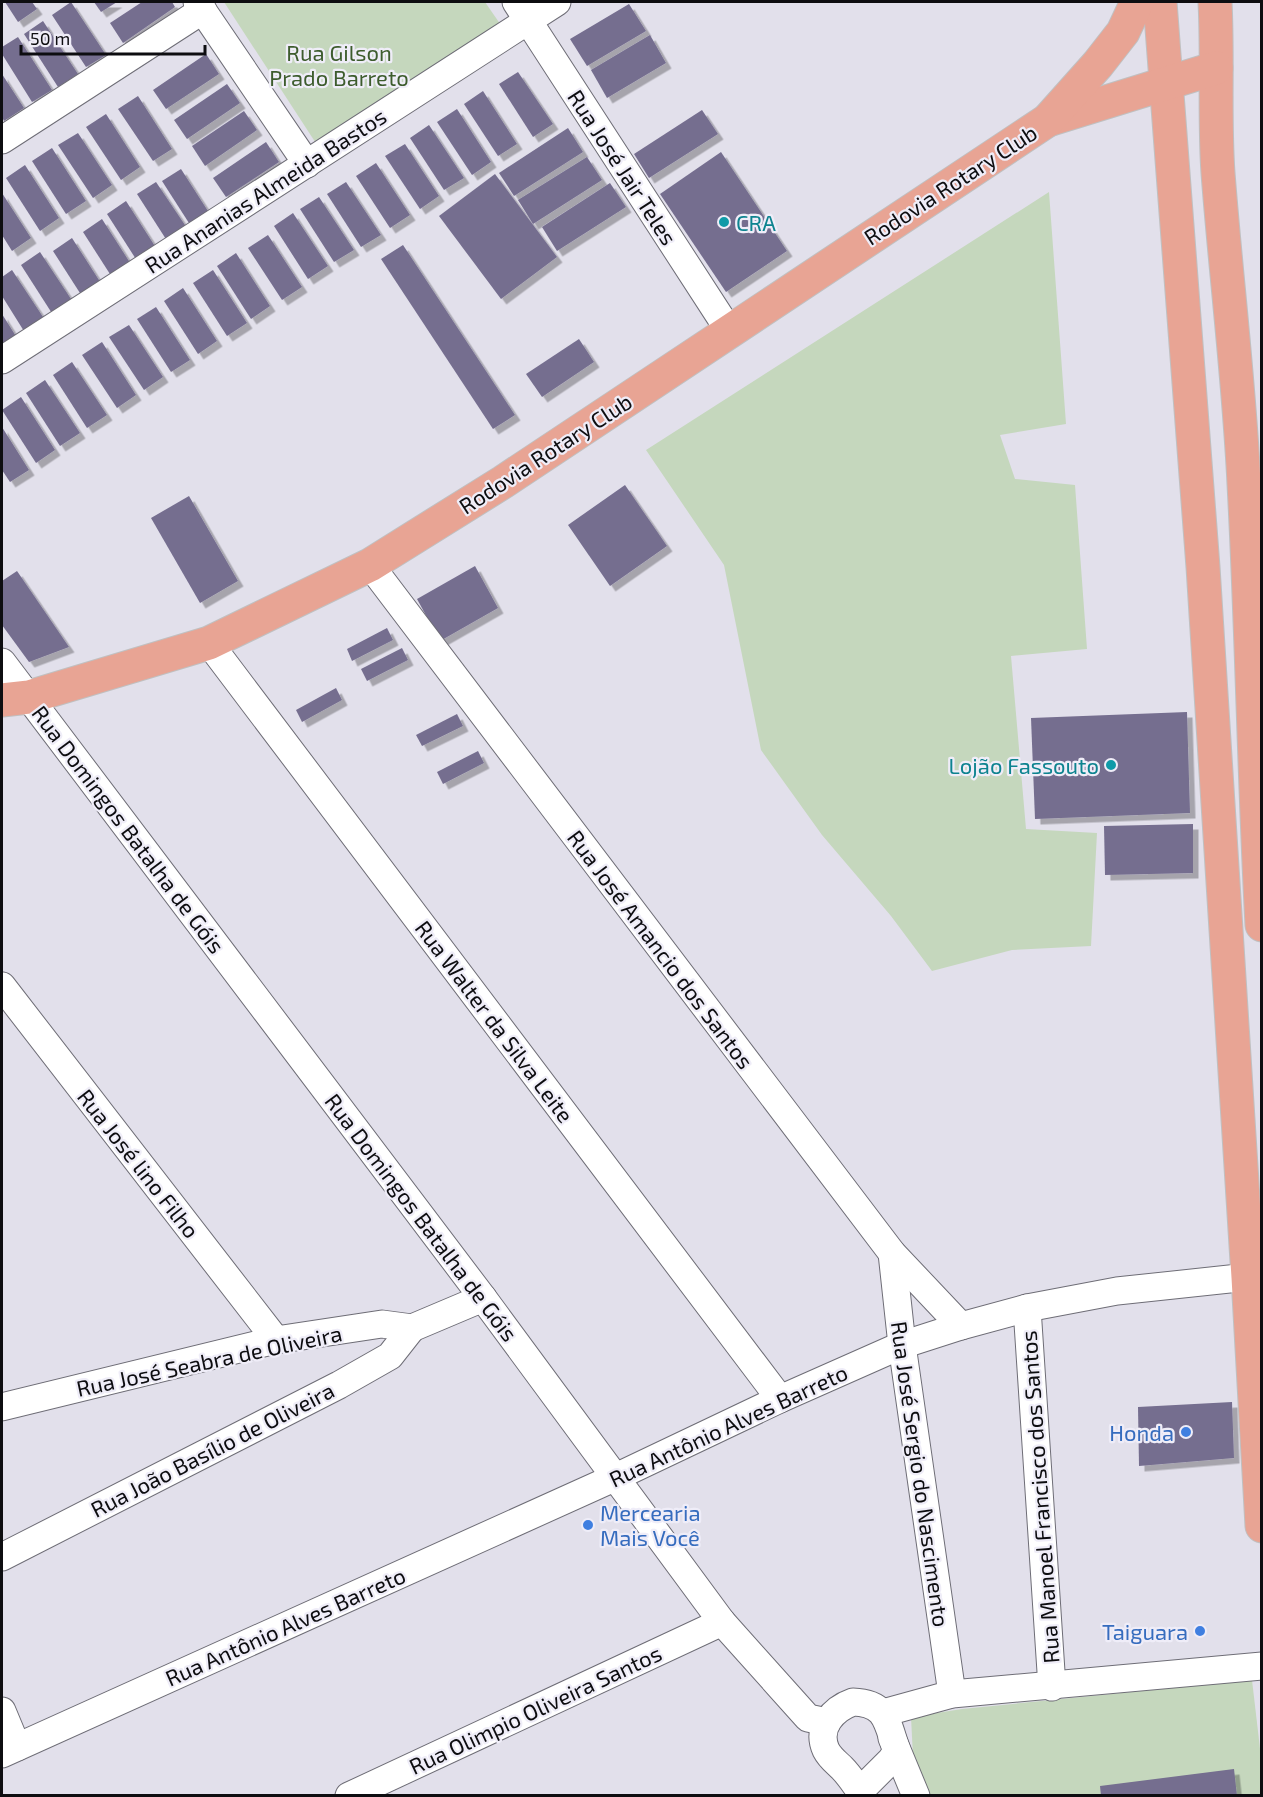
<svg xmlns="http://www.w3.org/2000/svg" width="1263" height="1797" font-family="'Exo 2',sans-serif">
	<style>
		.green { fill: #c5d7bd }
		.building { fill: #756e8f; filter: url(#shadow) }
		.lines { fill: none; stroke-linecap: round; stroke-linejoin: round }
		.minor-casing { stroke: #6e6d76; stroke-width: 29 }
		.major-casing { stroke: #c0c0c1; stroke-width: 35 }
		.minor { stroke: #fff; stroke-width: 27 }
		.major { stroke: #e8a494; stroke-width: 33 }
		.culture-dot { fill: #0f9aa8; stroke: #efedf8; stroke-width: 2 }
		.shop-dot { fill: #3f7fe0; stroke: #efedf8; stroke-width: 2 }
		.labels { text-anchor: middle; dominant-baseline: central; stroke-width: 4.5; stroke-linejoin: round; paint-order: stroke }
		.park-label { font-size: 22px; fill: #3d5c2d; stroke: #efedf8 }
		.street-label { font-size: 22px; fill: #0d0d10; stroke: #efedf8 }
		.culture-label { font-size: 22px; fill: #0d838f; stroke: #efedf8; text-anchor: start }
		.shop-label { font-size: 22px; fill: #366cbe; stroke: #efedf8; text-anchor: end }
	</style>
	<defs>
		<filter id="shadow"><feDropShadow dx="5.5" dy="5.5" stdDeviation="0" flood-color="#0004"/></filter>
	</defs>
	<rect width="100%" height="100%" fill="#e2e0eb"/>
	<!-- green -->
	<g class="green">
		<path d="M224 2H485L505 31 321 151Z"/>
		<path d="M1049 192 1066 424 1000 435 1015 479 1075 485 1087 649 1011 656 1026 829 1097 833 1091 946 1012 950 932 971 891 916 822 835 761 750 724 565 646 450Z"/>
		<path d="M1252 1680 1261 1757V1795H930L913 1757 911 1717 962 1709Z"/>
	</g>
	<!-- building -->
	<g class="building">
		<path d="M5 2H32L37 9 18 22Z"/>
		<path d="M71 2 106 55 86 67 52 15Z"/>
		<path d="M94 2H117L101 12Z"/>
		<path d="M142 2H172L175 7 123 43 110 23Z"/>
		<path d="M629 4 646 31 587 66 570 39Z"/>
		<path d="M43 21 78 74 58 87 24 34Z"/>
		<path d="M650 35 666 63 607 98 591 70Z"/>
		<path d="M18 37 52 90 32 102 2 54V47Z"/>
		<path d="M206 54 219 74 166 109 153 90Z"/>
		<path d="M518 72 553 124 533 137 499 84Z"/>
		<path d="M2 74 24 108 4 121 2 117Z"/>
		<path d="M227 84 240 103 187 139 174 120Z"/>
		<path d="M483 91 517 144 498 156 464 104Z"/>
		<path d="M138 96 172 149 153 161 118 109Z"/>
		<path d="M457 109 491 162 472 175 437 122Z"/>
		<path d="M702 110 718 134 649 178 634 154Z"/>
		<path d="M244 111 257 130 205 166 192 146Z"/>
		<path d="M106 114 140 167 121 180 86 127Z"/>
		<path d="M429 125 464 178 444 190 410 138Z"/>
		<path d="M568 128 583 152 514 196 499 173Z"/>
		<path d="M78 133 112 185 93 198 58 145Z"/>
		<path d="M266 142 279 162 226 197 213 178Z"/>
		<path d="M405 144 439 196 420 209 385 156Z"/>
		<path d="M52 148 86 201 66 214 32 161Z"/>
		<path d="M721 152 787 251 726 292 660 194Z"/>
		<path d="M587 157 602 180 533 224 518 200Z"/>
		<path d="M376 163 410 215 390 228 356 176Z"/>
		<path d="M25 165 59 218 40 231 6 178Z"/>
		<path d="M181 169 215 222 196 234 162 181Z"/>
		<path d="M495 174 557 257 501 299 439 216Z"/>
		<path d="M156 182 191 234 171 247 137 194Z"/>
		<path d="M346 182 381 235 361 247 327 194Z"/>
		<path d="M610 183 626 207 557 251 542 227Z"/>
		<path d="M2 193 31 238 12 251 2 235Z"/>
		<path d="M319 197 354 250 334 262 300 209Z"/>
		<path d="M126 201 160 254 141 267 107 214Z"/>
		<path d="M293 213 328 266 308 279 274 226Z"/>
		<path d="M102 219 136 272 117 285 83 232Z"/>
		<path d="M268 235 302 287 282 300 248 248Z"/>
		<path d="M72 238 106 291 87 304 53 251Z"/>
		<path d="M403 245 515 415 493 429 381 259Z"/>
		<path d="M40 252 75 305 55 318 21 265Z"/>
		<path d="M236 253 270 306 251 319 217 266Z"/>
		<path d="M12 270 47 323 27 336 2 296V277Z"/>
		<path d="M213 270 247 323 227 336 193 283Z"/>
		<path d="M183 288 217 341 198 354 164 301Z"/>
		<path d="M156 307 190 360 171 372 137 319Z"/>
		<path d="M2 314 19 341 2 353Z"/>
		<path d="M129 325 163 377 144 390 109 337Z"/>
		<path d="M579 339 594 362 542 397 526 374Z"/>
		<path d="M102 342 136 395 117 408 82 355Z"/>
		<path d="M72 362 107 415 87 428 53 375Z"/>
		<path d="M45 380 80 433 60 446 26 393Z"/>
		<path d="M21 397 55 450 36 463 2 410Z"/>
		<path d="M2 427 29 470 10 482 2 470Z"/>
		<path d="M625 485 667 546 610 586 568 525Z"/>
		<path d="M189 496 238 581 200 603 151 518Z"/>
		<path d="M475 566 498 608 440 641 417 599Z"/>
		<path d="M17 571 69 647 29 662 2 625V581Z"/>
		<path d="M387 628 393 640 352 661 347 649Z"/>
		<path d="M402 648 408 660 367 681 361 669Z"/>
		<path d="M336 688 342 700 302 722 296 710Z"/>
		<path d="M1187 712 1190 813 1035 819 1031 718Z"/>
		<path d="M457 714 463 726 422 746 416 735Z"/>
		<path d="M478 751 484 763 443 784 437 772Z"/>
		<path d="M1193 824V873L1105 875 1104 826Z"/>
		<path d="M1232 1402 1234 1458 1139 1466 1138 1407Z"/>
		<path d="M1234 1769 1237 1796H1101L1100 1786Z"/>
	</g>
	<g class="lines">
		<defs>
			<g id="minor">
				<path d="M197 2 307 164"/>
				<path d="M516 2 730 332"/>
				<path d="M2 140 203 10"/>
				<path d="M2 360 557 2"/>
				<path d="M370 565 892 1253 961 1326"/>
				<path d="M209 643 780 1399"/>
				<path d="M2 662 483 1298 722 1622 808 1718 827 1722"/>
				<path d="M2 986 276 1340"/>
				<path d="M892 1253 902 1345 952 1694"/>
				<path d="M1027 1308 1052 1687"/>
				<path d="M2 1407 276 1340 382 1324 412 1328 483 1298"/>
				<path d="M2 1557 339 1385 390 1356 412 1328"/>
				<path d="M853 1702C888 1703 887 1724 897 1751L891 1760 860 1791C854 1783 849 1775 842 1768 837 1763 830 1758 826 1750 816 1728 833 1709 853 1702Z"/>
				<path d="M2 1711 17 1747"/>
				<path d="M883 1713 952 1694 1262 1666"/>
				<path d="M892 1738 916 1796"/>
				<path d="M2 1754 616 1477 780 1399 902 1345 961 1326 1027 1308 1117 1291 1248 1277"/>
				<path d="M349 1796 722 1622"/>
			</g>
			<g id="major">
				<path d="M1160 2 1203 567 1248 1277 1262 1526"/>
				<path d="M1215 2C1218 59 1214 116 1218 173 1226 277 1239 380 1244 484 1252 631 1254 778 1262 925"/>
				<path d="M1048 120 1216 68"/>
				<path d="M2 700 29 697 209 643 370 565 503 482 1048 120 1098 64 1123 32 1137 2"/>
			</g>
		</defs>
		<!-- minor casing -->
		<use href="#minor" class="minor-casing"/>
		<!-- major casing -->
		<use href="#major" class="major-casing"/>
		<!-- minor -->
		<use href="#minor" class="minor"/>
		<!-- major -->
		<use href="#major" class="major"/>
	</g>
	<!-- markers -->
	<g class="culture-dot">
		<circle cx="724" cy="222" r="6"/>
		<circle cx="1111" cy="765" r="6"/>
	</g>
	<g class="shop-dot">
		<circle cx="1186" cy="1432" r="6"/>
		<circle cx="588" cy="1525" r="6"/>
		<circle cx="1200" cy="1631" r="6"/>
	</g>
	<g class="labels">
		<!-- park labels -->
		<g class="park-label">
			<text x="339" y="52">Rua Gilson<tspan x="339" dy="25">Prado Barreto</tspan></text>
		</g>
		<!-- street labels -->
		<g class="street-label">
			<text transform="translate(623 167) rotate(57)">Rua José Jair Teles</text>
			<text transform="translate(950 184) rotate(-33)">Rodovia Rotary Club</text>
			<text transform="translate(265 190) rotate(-33)">Rua Ananias Almeida Bastos</text>
			<text transform="translate(545 453) rotate(-33)">Rodovia Rotary Club</text>
			<text transform="translate(129 829) rotate(53)">Rua Domingos Batalha de Góis</text>
			<text transform="translate(661 949) rotate(53)">Rua José Amancio dos Santos</text>
			<text transform="translate(495 1021) rotate(53)">Rua Walter da Silva Leite</text>
			<text transform="translate(139 1163) rotate(52)">Rua José lino Filho</text>
			<text transform="translate(422 1217) rotate(53)">Rua Domingos Batalha de Góis</text>
			<text transform="translate(209 1360) rotate(-12)">Rua José Seabra de Oliveira</text>
			<text transform="translate(728 1425) rotate(-25)">Rua Antônio Alves Barreto</text>
			<text transform="translate(212 1449) rotate(-27)">Rua João Basílio de Oliveira</text>
			<text transform="translate(921 1474) rotate(82)">Rua José Sergio do Nascimento</text>
			<text transform="translate(1039 1497) rotate(-94)">Rua Manoel Francisco dos Santos</text>
			<text transform="translate(285 1626) rotate(-24)">Rua Antônio Alves Barreto</text>
			<text transform="translate(535 1709) rotate(-25)">Rua Olimpio Oliveira Santos</text>
		</g>
		<!-- culture labels -->
		<g class="culture-label">
			<text x="736" y="222">CRA</text>
			<text x="1099" y="765" text-anchor="end">Lojão Fassouto</text>
		</g>
		<!-- shop labels -->
		<g class="shop-label">
			<text x="1174" y="1432">Honda</text>
			<text x="600" y="1512" text-anchor="start">Mercearia<tspan x="600" dy="25">Mais Você</tspan></text>
			<text x="1188" y="1631">Taiguara</text>
		</g>
	</g>
	<!-- border -->
	<rect width="1263" height="1797" fill="none" stroke="#0d0d10" stroke-width="6"/>
	<!-- scale -->
	<path d="M21 45v9h184v-9" fill="none" stroke="#0d0d10" stroke-width="3"/>
	<text x="30" y="45" font-size="18" fill="#0d0d10" stroke="#efedf8" stroke-width="4.5" paint-order="stroke">50 m</text>
</svg>
